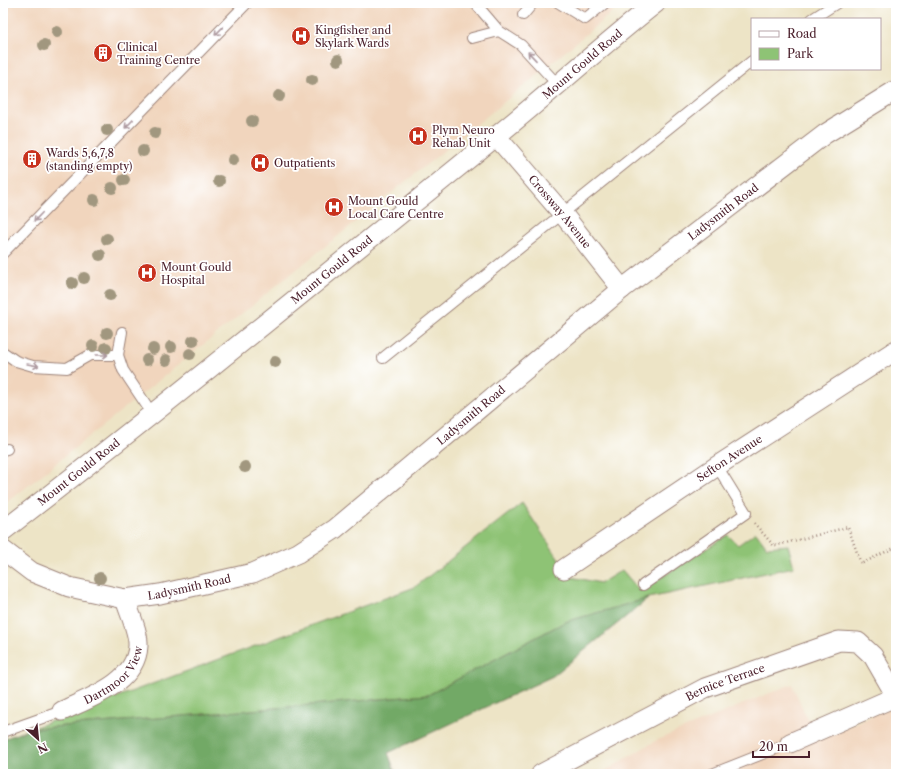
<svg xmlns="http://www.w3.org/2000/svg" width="899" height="777" font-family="'Libre Caslon Text',serif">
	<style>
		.built { fill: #f1d5bd }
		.green { fill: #8ec375; stroke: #6c7150 }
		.forest { fill: #72a966; stroke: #5e6448 }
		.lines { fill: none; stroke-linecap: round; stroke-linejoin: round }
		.lane-casing { stroke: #9c8278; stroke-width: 12 }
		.street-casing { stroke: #9c8278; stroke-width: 21 }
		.path { stroke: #9c8278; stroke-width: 2.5; stroke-dasharray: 1 3; stroke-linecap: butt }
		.lane { stroke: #fff; stroke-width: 10 }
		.street { stroke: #fff; stroke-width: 19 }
		.tree { fill: #a1977f }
		.oneway { stroke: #ae9aa0 }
		.labels { text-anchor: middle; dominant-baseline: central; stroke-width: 3.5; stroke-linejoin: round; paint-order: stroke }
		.poi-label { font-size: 11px; fill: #4a1f2b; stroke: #fff; text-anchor: start }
		.street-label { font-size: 11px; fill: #4a1f2b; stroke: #fff }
	</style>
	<rect width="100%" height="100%" fill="#fff"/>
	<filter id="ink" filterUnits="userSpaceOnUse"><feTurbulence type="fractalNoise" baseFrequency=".025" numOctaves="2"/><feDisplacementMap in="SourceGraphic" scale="8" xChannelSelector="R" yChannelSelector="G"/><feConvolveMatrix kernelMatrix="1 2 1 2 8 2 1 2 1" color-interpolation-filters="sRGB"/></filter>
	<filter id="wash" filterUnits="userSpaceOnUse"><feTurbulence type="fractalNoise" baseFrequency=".012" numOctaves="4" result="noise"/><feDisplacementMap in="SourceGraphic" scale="16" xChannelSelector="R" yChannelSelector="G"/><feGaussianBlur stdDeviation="0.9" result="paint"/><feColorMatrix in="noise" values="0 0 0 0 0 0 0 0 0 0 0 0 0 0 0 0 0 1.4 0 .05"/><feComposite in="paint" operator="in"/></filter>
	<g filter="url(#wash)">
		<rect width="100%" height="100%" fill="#ede4c6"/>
		<!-- built -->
		<g class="built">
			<path d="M3 3H623L524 86 3 506Z"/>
			<path d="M792 684 817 741 896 705V774H600L657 740Z"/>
		</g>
		<!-- green -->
		<path class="green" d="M522 503 571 577 601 583 622 570 640 591 728 535 738 545 756 532 767 547 788 545 794 567 649 598 565 622 428 695 30 729 415 587Z"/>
		<!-- forest -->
		<path class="forest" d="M649 598 553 676 388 753 396 774H3V739L30 729 428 695 565 622Z"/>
	</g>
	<g filter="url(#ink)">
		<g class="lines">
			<defs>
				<g id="lane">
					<path d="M475 3 499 31"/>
					<path d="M559 3 585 19 605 3"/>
					<path d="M523 15 533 3"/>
					<path d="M812 19 837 3"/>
					<path d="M472 38 499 31 521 45 558 85"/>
					<path d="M3 253 247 3"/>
					<path d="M3 352 16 361 33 366 67 368 90 355H118L123 370 153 415"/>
					<path d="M118 355 122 332"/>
					<path d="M383 358 752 61"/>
					<path d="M3 450 7 449"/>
					<path d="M643 585 746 513 717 466"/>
					<path d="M3 732 62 711"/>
					<path d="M712 774 790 743"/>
				</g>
				<g id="street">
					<path id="s1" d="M496 136 562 213 622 289"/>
					<path id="s2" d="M3 531C169 403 331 270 494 138 549 94 601 46 656 3"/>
					<path id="s3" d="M3 550 32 572 69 587 125 599 160 594 253 573 298 553 335 529 622 289 825 134 896 90"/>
					<path id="s4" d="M564 569 717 466 896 350"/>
					<path id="s5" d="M62 711C89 698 136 683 138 646 139 633 129 612 125 599"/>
					<path d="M790 743 895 697"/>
					<path id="s6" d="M541 774 705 688 839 641 858 642 873 656 896 696"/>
				</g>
			</defs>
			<!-- lane casing -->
			<use href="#lane" class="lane-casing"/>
			<!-- street casing -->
			<use href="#street" class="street-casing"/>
			<!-- path -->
			<path class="path" d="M754 523 774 546 848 527 861 564 896 547"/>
			<!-- lane -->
			<use href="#lane" class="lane"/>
			<!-- street -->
			<use href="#street" class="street"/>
		</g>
		<!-- trees -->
		<g class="tree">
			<circle cx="57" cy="32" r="6"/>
			<circle cx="44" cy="45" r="6"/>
			<circle cx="338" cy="60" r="6"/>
			<circle cx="312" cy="80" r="6"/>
			<circle cx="279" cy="96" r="6"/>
			<circle cx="252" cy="121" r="6"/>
			<circle cx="107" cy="130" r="6"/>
			<circle cx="155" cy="133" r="6"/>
			<circle cx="143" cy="151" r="6"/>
			<circle cx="233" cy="160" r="6"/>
			<circle cx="124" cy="180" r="6"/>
			<circle cx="219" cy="181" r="6"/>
			<circle cx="112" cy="188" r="6"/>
			<circle cx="94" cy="200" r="6"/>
			<circle cx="107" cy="239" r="6"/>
			<circle cx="100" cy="255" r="6"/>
			<circle cx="84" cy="278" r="6"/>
			<circle cx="72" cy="283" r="6"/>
			<circle cx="110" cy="295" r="6"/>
			<circle cx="107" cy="333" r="6"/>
			<circle cx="193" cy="341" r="6"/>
			<circle cx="93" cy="346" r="6"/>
			<circle cx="171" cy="347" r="6"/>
			<circle cx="106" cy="348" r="6"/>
			<circle cx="153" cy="349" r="6"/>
			<circle cx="190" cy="354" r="6"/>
			<circle cx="147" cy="360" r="6"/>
			<circle cx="166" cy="360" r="6"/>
			<circle cx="275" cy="362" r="6"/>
			<circle cx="245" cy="467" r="6"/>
			<circle cx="100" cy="578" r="6"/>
		</g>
		<!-- one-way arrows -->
		<defs><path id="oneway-shaft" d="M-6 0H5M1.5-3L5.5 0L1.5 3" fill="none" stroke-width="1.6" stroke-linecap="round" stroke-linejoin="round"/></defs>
		<g class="oneway">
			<use href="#oneway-shaft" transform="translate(219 31) rotate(134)"/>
			<use href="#oneway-shaft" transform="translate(532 56) rotate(-133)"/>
			<use href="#oneway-shaft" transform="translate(129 124) rotate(134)"/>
			<use href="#oneway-shaft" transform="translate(38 217) rotate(134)"/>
			<use href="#oneway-shaft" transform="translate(102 355)"/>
			<use href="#oneway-shaft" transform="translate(33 365) rotate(10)"/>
		</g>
	</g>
	<!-- icons -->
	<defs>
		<symbol id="hospital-disc" viewBox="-11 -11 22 22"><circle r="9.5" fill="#c8321e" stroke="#fff"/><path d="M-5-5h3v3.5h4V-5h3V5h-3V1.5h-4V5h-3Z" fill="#fff"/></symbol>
		<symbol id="building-disc" viewBox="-11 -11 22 22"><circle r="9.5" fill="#c8321e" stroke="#fff"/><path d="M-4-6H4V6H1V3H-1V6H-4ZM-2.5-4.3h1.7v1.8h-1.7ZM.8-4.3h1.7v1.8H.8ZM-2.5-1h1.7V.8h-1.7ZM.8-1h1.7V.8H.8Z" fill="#fff"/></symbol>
	</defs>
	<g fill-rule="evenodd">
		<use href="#hospital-disc" x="290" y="25" width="22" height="22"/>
		<use href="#building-disc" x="92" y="42" width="22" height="22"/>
		<use href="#hospital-disc" x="407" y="125" width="22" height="22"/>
		<use href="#building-disc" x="21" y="148" width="22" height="22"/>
		<use href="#hospital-disc" x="249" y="152" width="22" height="22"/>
		<use href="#hospital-disc" x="323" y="196" width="22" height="22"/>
		<use href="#hospital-disc" x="136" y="262" width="22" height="22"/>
	</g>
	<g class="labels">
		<!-- poi labels -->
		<g class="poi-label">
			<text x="315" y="30">Kingfisher and<tspan x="315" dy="13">Skylark Wards</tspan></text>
			<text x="117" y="47">Clinical<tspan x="117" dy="13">Training Centre</tspan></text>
			<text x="432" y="130">Plym Neuro<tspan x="432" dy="13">Rehab Unit</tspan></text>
			<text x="46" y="153">Wards 5,6,7,8<tspan x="46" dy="13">(standing empty)</tspan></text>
			<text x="274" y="163">Outpatients</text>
			<text x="348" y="201">Mount Gould<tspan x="348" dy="13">Local Care Centre</tspan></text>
			<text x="161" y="267">Mount Gould<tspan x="161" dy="13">Hospital</tspan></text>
		</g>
		<!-- street labels -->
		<g class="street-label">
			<text stroke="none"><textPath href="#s2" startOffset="744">Mount Gould Road</textPath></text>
			<text stroke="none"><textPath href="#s3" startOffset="859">Ladysmith Road</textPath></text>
			<text stroke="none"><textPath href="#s1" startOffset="99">Crossway Avenue</textPath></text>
			<text stroke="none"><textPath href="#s2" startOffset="420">Mount Gould Road</textPath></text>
			<text stroke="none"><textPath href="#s3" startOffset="535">Ladysmith Road</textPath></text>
			<text stroke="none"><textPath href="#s4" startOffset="199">Sefton Avenue</textPath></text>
			<text stroke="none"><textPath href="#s2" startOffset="96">Mount Gould Road</textPath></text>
			<text stroke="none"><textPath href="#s3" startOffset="199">Ladysmith Road</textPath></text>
			<text stroke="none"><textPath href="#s5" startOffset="65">Dartmoor View</textPath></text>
			<text stroke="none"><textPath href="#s6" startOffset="206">Bernice Terrace</textPath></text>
		</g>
	</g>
	<!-- margin -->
	<rect width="899" height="777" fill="none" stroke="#fff" stroke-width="16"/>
	<!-- legend -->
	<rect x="751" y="18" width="130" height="52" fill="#ffffff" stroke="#b7a5aa"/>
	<rect x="759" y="31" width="20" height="6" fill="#ffffff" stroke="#b7a5aa"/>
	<text x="787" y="38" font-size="12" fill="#4a1f2b">Road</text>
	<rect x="759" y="48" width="20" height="12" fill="#8ec375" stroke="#b7a5aa"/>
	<text x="787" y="58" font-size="12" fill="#4a1f2b">Park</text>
	<!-- north arrow -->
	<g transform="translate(38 739) rotate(153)" stroke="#ffffff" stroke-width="3" paint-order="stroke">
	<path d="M0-3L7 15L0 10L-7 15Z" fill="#4a1f2b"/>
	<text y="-6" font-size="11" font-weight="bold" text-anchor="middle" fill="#4a1f2b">N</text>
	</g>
	<!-- scale -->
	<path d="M753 751v6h56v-6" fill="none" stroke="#4a1f2b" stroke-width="2"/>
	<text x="759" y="751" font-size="12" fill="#4a1f2b" stroke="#ffffff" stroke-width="3" paint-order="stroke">20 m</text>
</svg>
